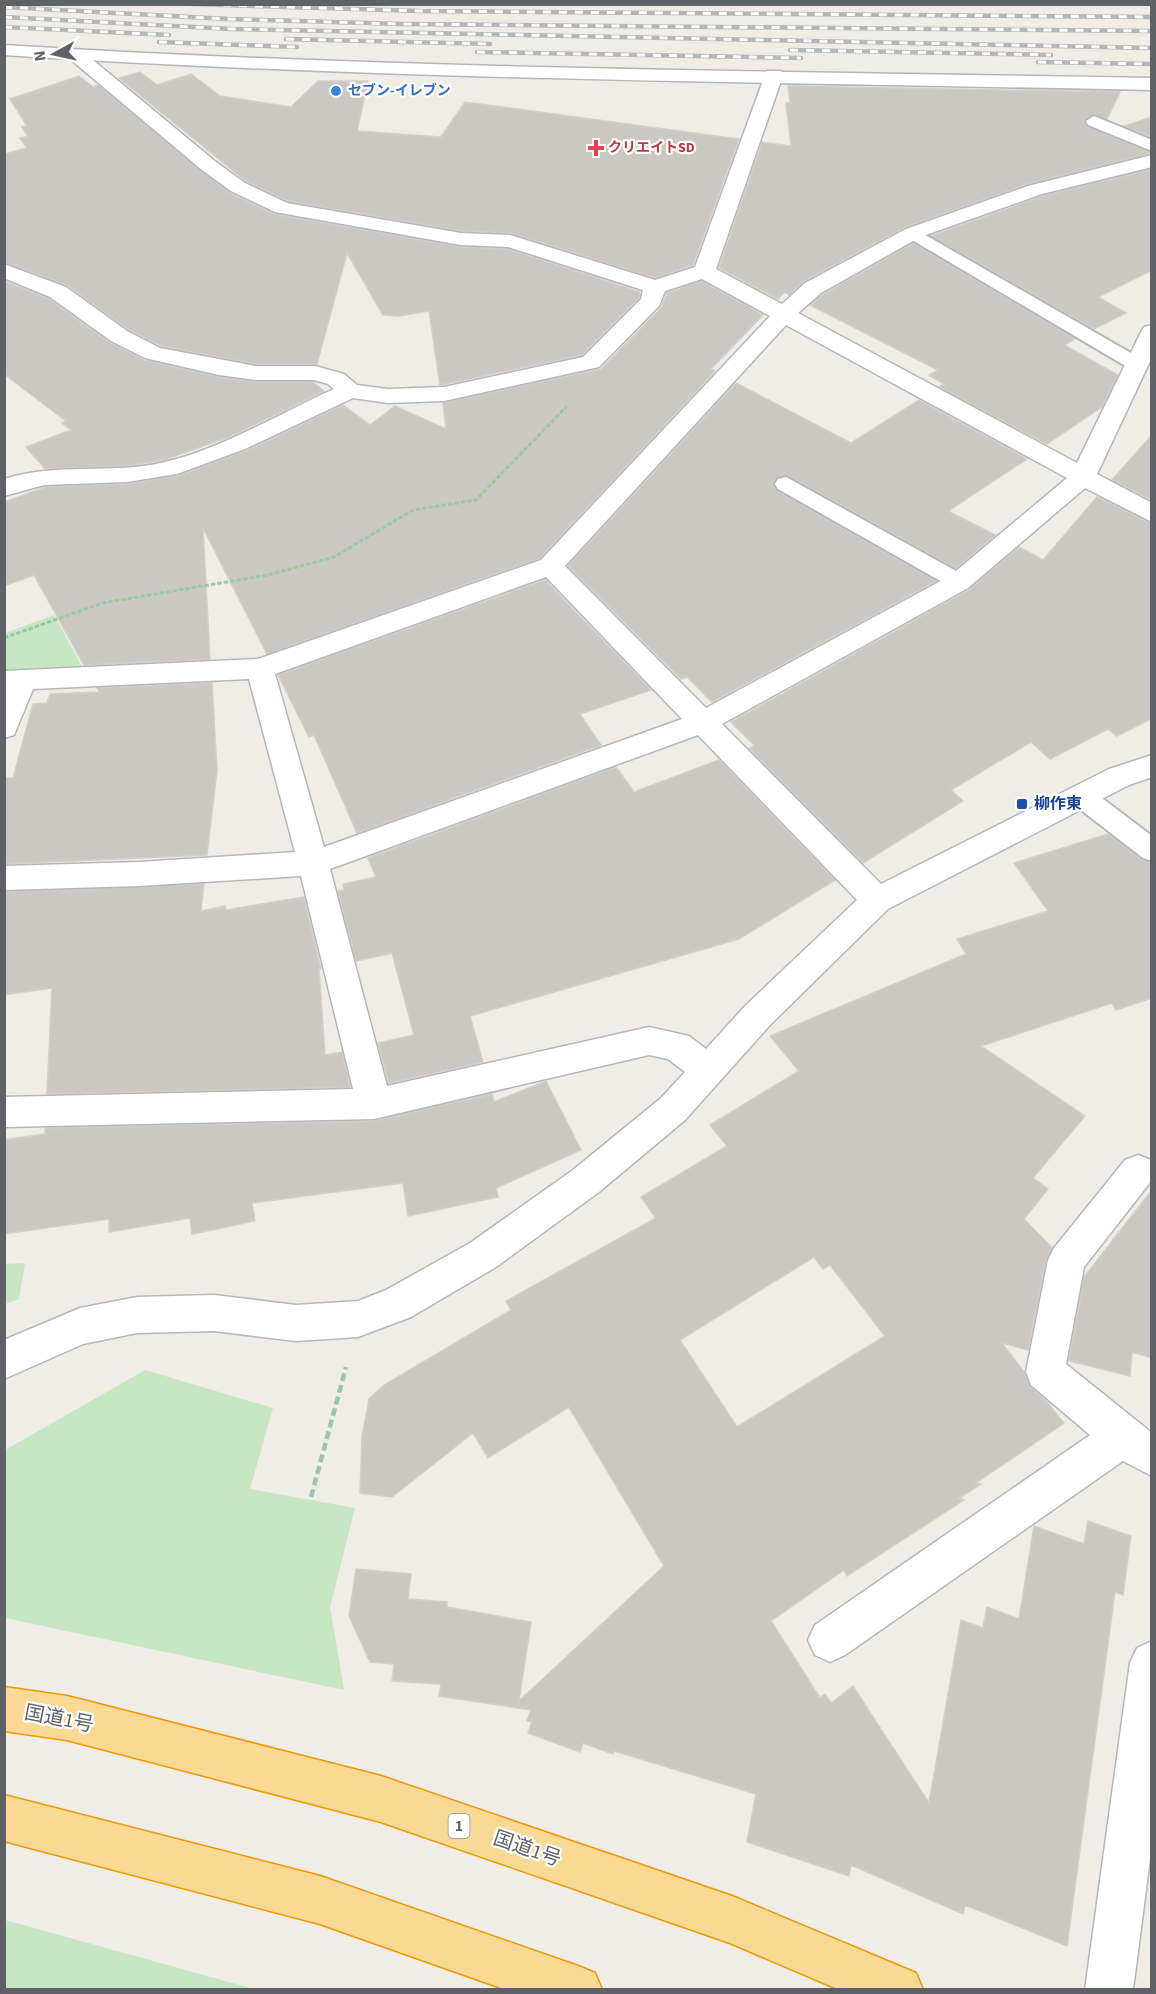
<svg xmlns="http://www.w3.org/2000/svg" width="1156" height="1994" font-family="'Source Sans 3','Noto Sans JP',sans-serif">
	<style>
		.green { fill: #c6e6c4 }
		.building { fill: #cbc8c4; stroke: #d4cfc5; stroke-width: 1.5; fill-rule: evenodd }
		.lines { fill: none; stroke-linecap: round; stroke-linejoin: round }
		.lane-casing { stroke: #b4b7bb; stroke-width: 4 }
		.street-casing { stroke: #b4b7bb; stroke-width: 3 }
		.secondary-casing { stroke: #b3b6ba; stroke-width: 3 }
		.highway-casing { stroke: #ee9808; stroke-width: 3 }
		.path-far1 { stroke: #9ec7a6; stroke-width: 3; stroke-dasharray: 4.5 2; stroke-linecap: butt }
		.path { stroke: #9ec7a6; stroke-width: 4.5; stroke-dasharray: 8 4; stroke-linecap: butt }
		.lane { fill: #fff; fill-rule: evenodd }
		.street { fill: #fff; fill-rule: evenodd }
		.secondary { fill: #fff; fill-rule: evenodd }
		.highway { fill: #f9da94; fill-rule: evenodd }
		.rail-casing { stroke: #b5b6b6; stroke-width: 4.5 }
		.rail { stroke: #fff; stroke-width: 3; stroke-dasharray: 8; stroke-linecap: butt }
		.shop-dot { fill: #3f7fe0; stroke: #fff; stroke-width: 2 }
		.health-dot { fill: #e0444e; stroke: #fff; stroke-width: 2 }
		.transit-dot { fill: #1a4fb4; stroke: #fff; stroke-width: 2 }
		.labels { text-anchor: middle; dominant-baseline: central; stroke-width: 4.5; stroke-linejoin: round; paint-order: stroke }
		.far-shop-label { font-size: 14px; font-weight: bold; fill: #366cbe; stroke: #fff; text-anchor: start }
		.far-health-label { font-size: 14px; font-weight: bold; fill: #be3a42; stroke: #fff; text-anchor: start }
		.shield { fill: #fff; stroke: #8e9194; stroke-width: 1.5 }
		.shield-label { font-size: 15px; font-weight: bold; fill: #5e6266 }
		.transit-label { font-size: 16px; font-weight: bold; fill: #164399; stroke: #fff; text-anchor: start }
		.near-street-label { font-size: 20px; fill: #5e6266; stroke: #fff }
	</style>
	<rect width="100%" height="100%" fill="#f0ede7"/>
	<!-- green -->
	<g class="green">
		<path d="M54 615 84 670 5 671V633Z"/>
		<path d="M25 1263 19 1299 5 1304V1264Z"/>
		<path d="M145 1370 273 1408 250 1489 355 1508 330 1607 344 1690 5 1618V1450Z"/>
		<path d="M5 1920 254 1989H5Z"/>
	</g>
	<!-- building -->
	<g class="building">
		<path d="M140 72 157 85 191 74 220 96 291 107 318 81H368L357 131 441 137 465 102 739 139 693 265 655 278 511 233 461 231 288 201 246 181 119 78Z"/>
		<path d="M79 76 93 87 98 85 230 193 274 214 461 247 508 249 640 292 639 298 582 355 440 385 429 311 399 316 383 315 347 253 317 364H256L161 346 128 329 67 285 4 262V154L27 148 20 138 28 136 22 127 27 126 10 99Z"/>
		<path d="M788 86 1120 92 1107 119 1093 114 1084 120 1086 126 1151 153 1027 184 905 227 804 281 789 295 785 292 778 299 719 268 762 142 791 146 786 103H790Z"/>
		<path d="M1152 117V137L1124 126Z"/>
		<path d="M1152 169V270L1098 297 1126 313 1094 329 931 236 1043 196Z"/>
		<path d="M913 243 1075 339 1064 345 1118 375 1102 407 1047 444 939 387 944 384 929 375 938 370 810 305 822 295Z"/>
		<path d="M4 281 49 299 110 343 144 360 219 377 256 382H313L324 391 229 437 164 460 125 466 45 469 26 447 71 430 62 423 66 421 4 374Z"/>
		<path d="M702 281 763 315 711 369 715 371 540 558 267 654 203 528 210 659 84 665 34 575 4 586V502L46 487 127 484 178 476 246 451 343 405 370 425 395 406 446 429 443 403 601 369 661 308 667 293Z"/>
		<path d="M736 383 851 443 919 400 1027 459 948 511 995 535 956 568 787 475 776 478 773 485 777 491 936 581 712 702 687 677 681 679 568 566Z"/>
		<path d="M1152 435V500L1112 480Z"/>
		<path d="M1097 497 1152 524V718L1117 736 1108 729 1050 759 1031 742 951 790 963 801 863 863 749 748 755 746 731 722 969 590 1019 547 1043 560Z"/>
		<path d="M545 580 651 690 580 714 601 745 357 833 314 735 309 737 278 675Z"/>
		<path d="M212 683 217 771 207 855 4 864V778H13L33 704 47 703 50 694 100 692 97 688Z"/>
		<path d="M719 760 835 880 739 939 470 1016 483 1062 389 1083 378 1043 414 1035 392 953 356 961 338 891 344 890 343 884 376 877 368 858 616 767 634 792Z"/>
		<path d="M1108 834 1142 860 1152 863V998L1116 1010 1112 1003 981 1046 1085 1116 1033 1178 1048 1189 1024 1219 1052 1248 1046 1260 1028 1350 1002 1343 1024 1372 1030 1387 1046 1401 1064 1423 976 1483 981 1484 959 1498 964 1500 847 1576 844 1570 771 1621 820 1698 825 1694 831 1703 853 1686 929 1803 961 1620 983 1628 987 1607 1019 1619 1034 1526 1084 1544 1088 1521 1131 1536 1123 1595 1115 1592 1067 1946 965 1905 963 1914 851 1865 849 1876 747 1842 756 1794 614 1751 613 1754 583 1743 580 1752 528 1733 532 1722 527 1721 531 1710 439 1696 441 1684 392 1681 394 1664 370 1662 349 1616 356 1569 411 1574 408 1599 447 1602V1607L531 1622 519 1701 664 1566 569 1407 488 1458 473 1433 392 1497 360 1493 362 1437 369 1399 384 1385 511 1310 506 1301 656 1218 641 1197 727 1146 710 1125 799 1071 770 1036 966 954 957 939 1048 911 1014 863ZM814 1257 823 1269 830 1265 885 1336 737 1427 680 1340Z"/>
		<path d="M204 884 201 911 225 906 226 910 304 897 321 969H319L325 1055 342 1052 350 1087 47 1094 52 988 4 995V892Z"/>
		<path d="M546 1081 581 1150 496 1188 498 1197 408 1216 403 1183 252 1203 255 1221 192 1234 190 1218 109 1232V1219L4 1234V1140L45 1134V1128L374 1121 492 1094 494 1102Z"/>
		<path d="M1152 1190V1358L1132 1352 1130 1376 1069 1361 1084 1277Z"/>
	</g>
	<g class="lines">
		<defs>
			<g id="lane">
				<path d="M1094 116 1152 140V151L1088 125 1086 121Z"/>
				<path d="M913 228 1143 360 1146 364 1143 368H1129L907 237 904 233 907 229Z"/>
				<path d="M786 477 967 577 970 582 967 587 959 590 951 587 778 489 775 484 778 479Z"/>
				<path d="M1081 786 1090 789 1152 836V861L1143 858 1072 803 1068 796 1072 789Z"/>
			</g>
			<g id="street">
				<path d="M76 50 82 51 216 162 245 183 287 203 461 233 510 235 655 280 695 267 765 75 767 71H781L783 75 716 269 782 304 805 283 906 229 1028 186 1152 155V167L1042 194 920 237 821 293 798 313 1077 463 1141 332 1144 327 1152 325V357L1097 474 1152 503V522L1085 488 968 588 722 724 881 884 1109 769 1152 755V777L1129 785 888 909 770 1025 685 1120 599 1192 496 1267 411 1317 358 1337 296 1341 214 1331 137 1333 83 1344 4 1379V1340L80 1308 137 1297 214 1295 296 1305 358 1301 386 1290 470 1243 573 1170 661 1098 685 1072 668 1059 649 1055 374 1119 4 1127V1097L353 1089 301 876 139 886 4 890V866L139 862 295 852 249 679 33 689 14 735 4 738V671L258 659 541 560 770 316 702 279 665 291 659 306 599 367 444 401 388 403 353 398 245 449 177 474 127 482 44 485 4 496V479C57 462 112 475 165 462 224 448 278 414 334 389L328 384 314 380H256L219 375 145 358 111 341 50 297 4 278V264L66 287 127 331 160 348 256 366H315L344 374 357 385 388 389 444 387 583 357 641 299 643 290 508 247 461 245 275 212 231 191 202 170 70 59 67 55 70 51ZM786 325 1067 478 950 576 706 708 565 566ZM546 577 682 719 324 847 275 674ZM698 735 857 900 746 1005 706 1049 689 1036 649 1027 387 1086 330 869Z"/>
				<path d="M1138 1155 1151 1160 1152 1180 1084 1267 1066 1364 1152 1433V1476L1123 1461 845 1655 830 1662 815 1655 808 1640 815 1625 1090 1435 1031 1385 1026 1372 1048 1260 1054 1248 1125 1160Z"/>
				<path d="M1152 1641V1843L1133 1990H1085L1130 1663 1137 1648Z"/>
			</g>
			<path id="secondary" d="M4 45C386 69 769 71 1152 78V90C769 82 386 80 4 55Z"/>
			<g id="highway">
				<path d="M4 1687 67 1696 381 1776 732 1896 916 1973 923 1990H840L730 1943 381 1822 67 1740 4 1731Z"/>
				<path d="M4 1795 320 1876 578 1966 595 1973 602 1990H507L320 1924 4 1841Z"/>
			</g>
		</defs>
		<!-- lane casing -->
		<use href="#lane" class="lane-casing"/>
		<!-- street casing -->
		<use href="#street" class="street-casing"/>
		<!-- secondary casing -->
		<use href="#secondary" class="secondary-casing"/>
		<!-- highway casing -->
		<use href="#highway" class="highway-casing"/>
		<!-- path-far1 -->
		<path class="path-far1" d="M4 638 102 603 268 575 334 557 413 510 476 500 567 406"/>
		<!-- path -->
		<path class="path" d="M311 1497 346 1367"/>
		<!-- lane -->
		<use href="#lane" class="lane"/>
		<!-- street -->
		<use href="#street" class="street"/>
		<!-- secondary -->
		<use href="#secondary" class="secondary"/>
		<!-- highway -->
		<use href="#highway" class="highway"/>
		<defs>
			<g id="rail">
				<path d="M191 4 420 11 1152 17"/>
				<path d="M4 7 227 19 401 24 1152 31"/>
				<path d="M4 17 231 29 1152 48"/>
				<path d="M4 27 169 35"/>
				<path d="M286 39 490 44"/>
				<path d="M159 42 297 47"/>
				<path d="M790 50 1051 55"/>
				<path d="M477 52 801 58"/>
				<path d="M1038 62 1152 64"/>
			</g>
		</defs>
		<!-- rail casing -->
		<use href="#rail" class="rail-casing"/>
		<!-- rail -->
		<use href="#rail" class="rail"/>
	</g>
	<!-- markers -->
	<circle class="shop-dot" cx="336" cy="91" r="6"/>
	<path class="health-dot" d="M593 139h6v6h6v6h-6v6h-6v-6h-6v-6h6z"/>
	<rect class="transit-dot" x="1016" y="798" width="12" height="12" rx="3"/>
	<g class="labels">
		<!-- far-shop labels -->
		<g class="far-shop-label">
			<text x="348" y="91">セブン-イレブン</text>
		</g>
		<!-- far-health labels -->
		<g class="far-health-label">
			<text x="608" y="148">クリエイトSD</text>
		</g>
		<!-- shield labels -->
		<rect class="shield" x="448.5" y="1814" width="21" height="24" rx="4.5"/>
		<g class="shield-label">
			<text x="459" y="1826">1</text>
		</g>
		<!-- transit labels -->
		<g class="transit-label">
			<text x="1034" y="804">柳作東</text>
		</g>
		<!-- near-street labels -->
		<g class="near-street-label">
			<text transform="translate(59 1719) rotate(11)">国道1号</text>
			<text transform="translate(527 1849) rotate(19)">国道1号</text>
		</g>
	</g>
	<!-- border -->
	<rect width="1156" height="1994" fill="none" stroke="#5e6266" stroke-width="12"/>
	<!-- north arrow -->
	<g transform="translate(54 54) rotate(262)" stroke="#ffffff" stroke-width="4.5" paint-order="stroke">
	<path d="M0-4.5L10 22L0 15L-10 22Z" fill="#5e6266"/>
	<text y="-9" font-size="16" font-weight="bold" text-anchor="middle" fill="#5e6266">N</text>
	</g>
</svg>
